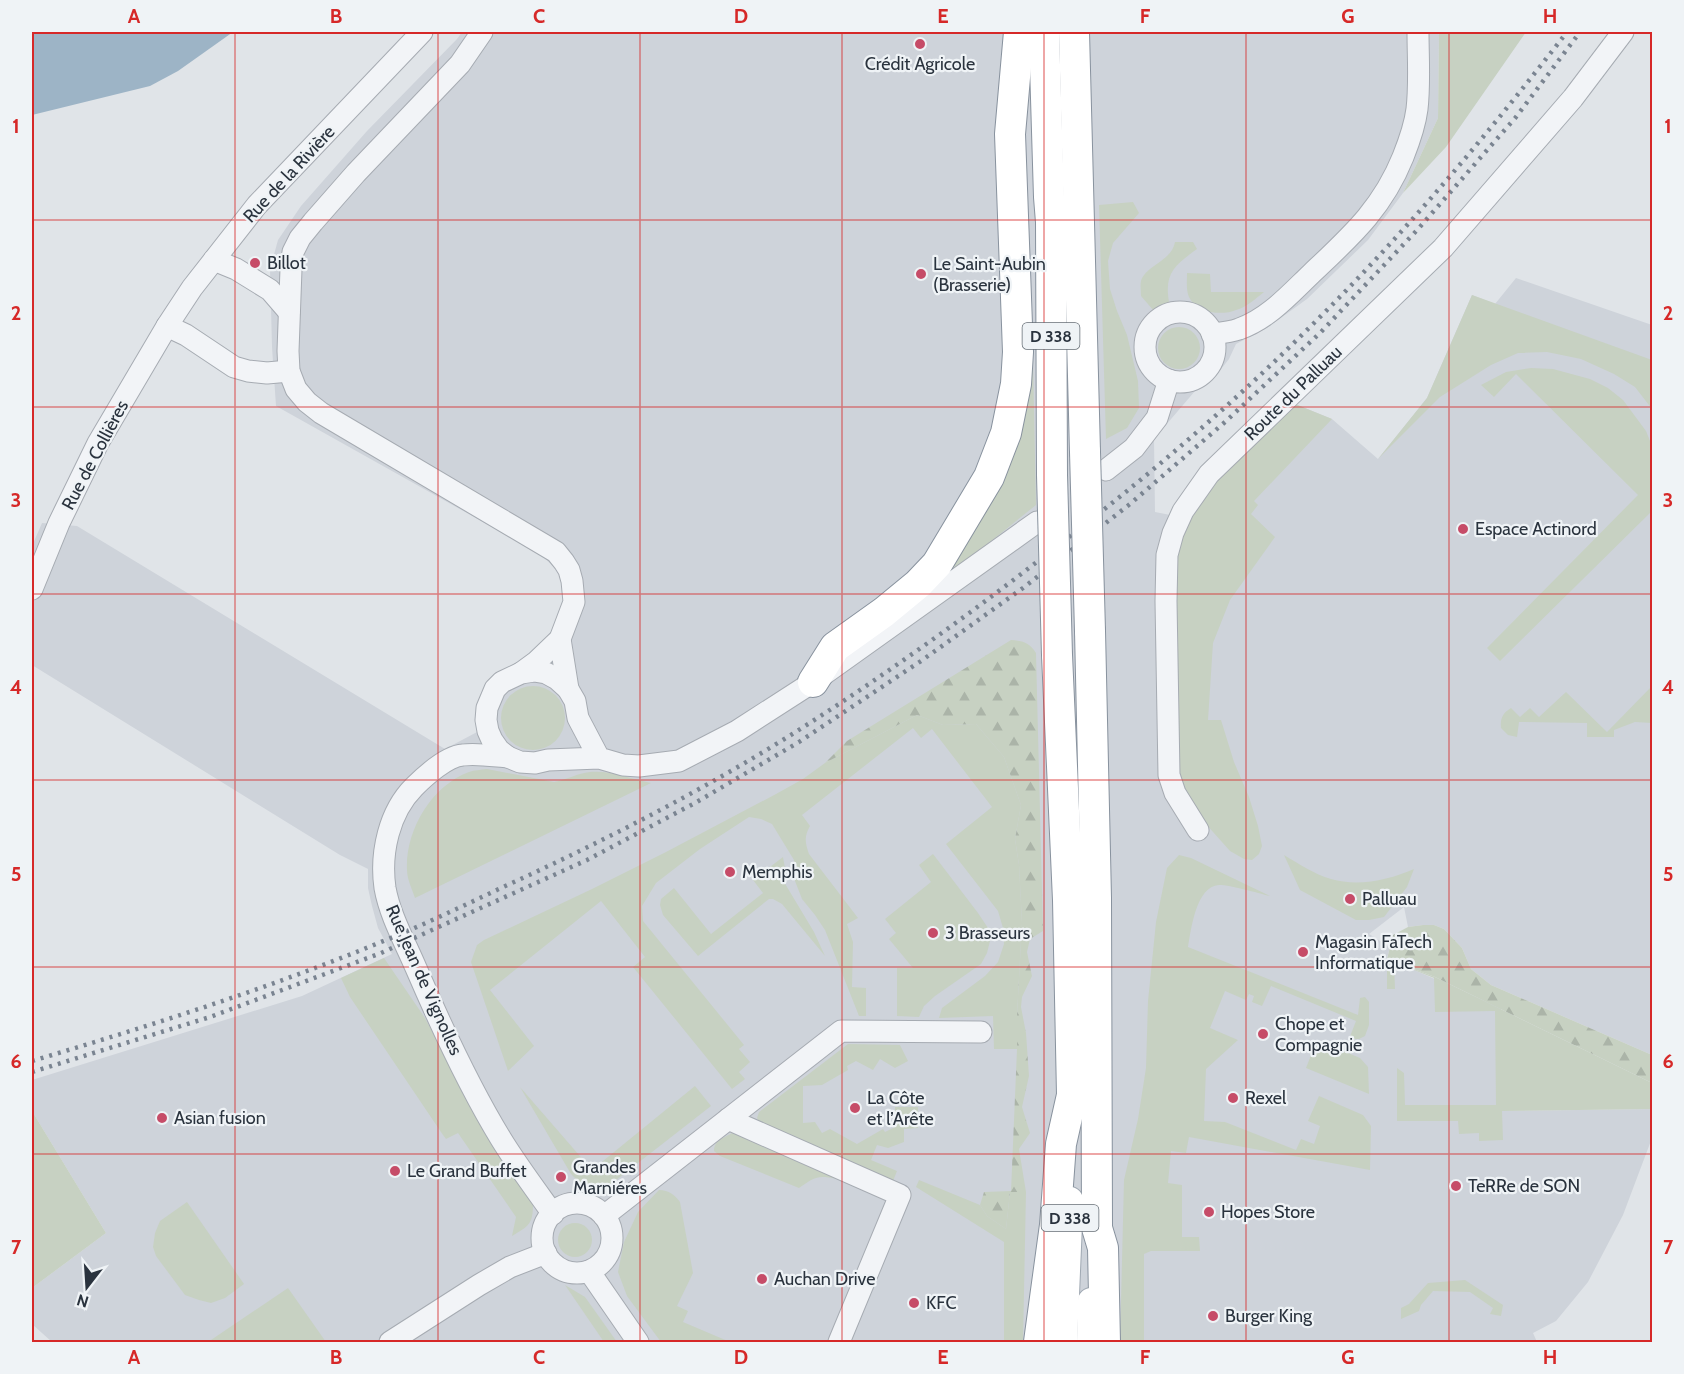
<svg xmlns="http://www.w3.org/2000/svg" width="1684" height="1374" font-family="Cabin,sans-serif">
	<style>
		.built { fill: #ced3da }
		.grass { fill: #c7d1c2 }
		.forest { fill: url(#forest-firs) }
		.water { fill: #9db4c6 }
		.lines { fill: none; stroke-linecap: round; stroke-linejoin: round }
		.minor-casing { stroke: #a6abb2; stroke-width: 23 }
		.major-casing { stroke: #a0a9b3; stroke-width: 28 }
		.highway-casing { stroke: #88929e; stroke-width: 32 }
		.minor { stroke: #f2f4f7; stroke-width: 21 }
		.major { stroke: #fff; stroke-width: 26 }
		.highway { stroke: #fff; stroke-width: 30 }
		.rail { stroke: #7a8491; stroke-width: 4.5; stroke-dasharray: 3 6; stroke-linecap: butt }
		.highway-bridge-casing { stroke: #88929e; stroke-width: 32; stroke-linecap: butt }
		.highway-bridge { stroke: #fff; stroke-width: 30 }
		.grid { fill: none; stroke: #d62828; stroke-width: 1.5; stroke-opacity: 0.55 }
		.poi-dot { fill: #c64c68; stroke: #eff3f6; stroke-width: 2 }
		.labels { text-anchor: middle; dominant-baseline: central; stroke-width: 4.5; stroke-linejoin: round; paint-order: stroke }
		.shield { fill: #eff3f6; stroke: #656d75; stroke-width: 1.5 }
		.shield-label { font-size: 16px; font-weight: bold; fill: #2a333e }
		.poi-label { font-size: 18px; fill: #2a333e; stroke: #eff3f6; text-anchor: start }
		.street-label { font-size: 18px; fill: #2a333e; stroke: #eff3f6 }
		.neatline { fill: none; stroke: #d62828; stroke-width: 2 }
		.grid-label { font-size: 20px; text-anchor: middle; font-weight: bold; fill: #d62828 }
	</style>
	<defs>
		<pattern id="forest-firs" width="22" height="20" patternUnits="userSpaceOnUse" patternTransform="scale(1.5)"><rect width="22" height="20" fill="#c7d1c2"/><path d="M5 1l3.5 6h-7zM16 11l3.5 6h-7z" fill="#abb4a8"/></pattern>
	</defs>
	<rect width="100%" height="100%" fill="#e0e4e8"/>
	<!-- built -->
	<path class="built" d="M462 32H1439L1438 118 1403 193 1368 240 1307 299 1267 328 1236 344 1229 359 1218 373 1207 385 1195 391 1154 439 1155 512 1191 519 1295 404 1332 419 1378 459 1427 398 1472 295 1495 304 1516 278 1652 325V1055L1491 985 1471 969 1462 948 1444 929 1434 925H1423L1408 927 1404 907 1369 934 1390 947 1387 958 1501 1008 1502 1111 1652 1109V1138L1623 1215 1588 1282 1556 1321 1533 1333 1537 1342H52L32 1324V1288L106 1233 32 1111V1080L302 996 392 954 378 928 372 906 368 888V869L340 855 32 665V546L42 523 77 526 445 749 479 731 518 663 550 640 566 594 563 583 556 569 540 554 276 406 272 347 270 269 278 240 301 206 367 131 457 39Z"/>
	<!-- grass -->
	<g class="grass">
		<path d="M1439 32H1526L1446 147 1403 193 1438 118Z"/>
		<path d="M1133 202 1139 213 1113 243 1108 261 1110 289 1117 311 1127 335 1138 381 1139 408 1127 428 1106 439 1099 205Z"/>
		<path d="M1175 242H1193L1197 249C1175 265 1164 273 1169 302L1154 311 1141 296C1141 291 1140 286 1141 281 1146 265 1172 261 1175 242Z"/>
		<path d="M1187 273 1210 274 1211 292H1264C1255 299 1247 307 1236 310 1222 316 1196 313 1189 297 1186 290 1187 281 1187 273Z"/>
		<path d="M1472 295 1652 360V409L1635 387 1614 374 1581 359 1547 352 1518 353 1491 365 1440 397 1378 459 1427 398Z"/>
		<circle cx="1179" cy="348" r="21"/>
		<path d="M1033 361 1036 505 964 563 953 570H950L1028 388Z"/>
		<path d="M1531 368 1553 369 1590 379 1608 388 1623 400 1646 431 1652 446V511L1500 661 1487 648 1638 495 1516 374 1494 397 1481 385 1506 372Z"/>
		<path d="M1295 404 1332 419 1254 501 1258 505 1251 514 1275 537 1230 600 1213 643 1208 720H1221L1234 762 1249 797 1258 826 1262 846 1259 854 1252 860 1244 859 1230 851 1205 823 1183 791 1175 755 1174 559 1194 511 1214 482Z"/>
		<circle cx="533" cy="718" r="32"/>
		<path d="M1652 686V723L1635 722 1614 730V737H1587V723L1519 722 1517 737 1508 735 1501 728C1500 718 1503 713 1511 708L1520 717 1530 708 1539 717 1566 692 1607 732Z"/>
		<path d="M917 715 943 725 976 724 1004 757 1021 805 1015 839 1019 865 1022 923 1017 1015V1049H994L993 1016 939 1018 942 1008 985 976 998 962 1004 944 1003 928 998 911 946 844 992 807 932 729 921 738 913 728 802 815 810 826C804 837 805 842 809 854L858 918 847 924 853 942 852 987 866 988V1016H859L825 930 815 915 802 899 795 881 794 860 772 824 761 819 749 817 700 849 656 883 642 906 643 921 744 1045 739 1049 750 1062 739 1072 745 1079 732 1089 633 967 645 957 601 901 490 990 534 1046 508 1071 471 962 477 945 484 940 592 889 666 852 776 794 803 779 825 763Z"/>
		<path d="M487 769 554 782C566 780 578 773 590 772 610 770 632 779 651 783L415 898C412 889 407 879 407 870 405 831 431 786 469 772 474 770 481 770 487 769Z"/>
		<path d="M933 854 978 913 988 928 990 941 987 953 981 964 935 996 924 1006 919 1017 897 1016V968H913L889 939 896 933 885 919 931 882 919 865Z"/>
		<path d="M1179 855 1191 858 1270 896C1257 893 1231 885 1219 885 1196 886 1191 930 1188 947L1358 1015 1360 998 1365 997 1369 1002V1025L1365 1036 1359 1039H1349L1356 1021 1271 986 1262 1006 1252 1002 1254 996 1249 994 1246 1000 1225 991 1210 1028 1238 1040 1206 1069 1204 1121 1225 1122 1296 1150 1301 1139 1314 1144 1320 1126 1308 1121 1319 1096 1363 1115 1371 1126 1370 1170 1189 1137 1186 1153 1171 1151 1168 1183 1182 1185V1237H1199L1200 1251H1151L1144 1254V1342H1120L1124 1180 1138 1119 1146 1068 1148 1001 1156 922 1167 868Z"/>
		<path d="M1284 855C1299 864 1314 874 1331 879 1358 887 1389 880 1414 869L1407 887 1384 917 1369 920H1356L1300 890Z"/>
		<path d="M783 857 785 868 784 882 814 932 825 956 782 904 773 899H769L698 956 663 915 660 905 661 899 674 888 711 934 763 893 753 880Z"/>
		<path d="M384 958 425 1018 460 1084 533 1204C533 1224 529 1226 512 1236L516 1217 458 1133 446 1139 443 1135 350 997 341 978Z"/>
		<path d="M1387 959 1435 977 1652 1083V1109L1502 1111 1503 1140 1479 1141V1133L1459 1134 1458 1121H1397V1068L1404 1073 1405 1105H1496L1495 1011 1435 1012 1434 978 1394 962 1395 989H1387Z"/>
		<path d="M1317 1040 1360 1058 1368 1067 1369 1094 1306 1068Z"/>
		<path d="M848 1044 900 1045 908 1061 895 1068 880 1059 873 1070 856 1061 847 1066 848 1070 822 1085 803 1086V1123L815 1122 822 1133 830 1129 857 1144 883 1129 885 1132 895 1127V1107H918V1128L904 1129V1142L888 1148 877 1145 871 1160 897 1171 893 1181 760 1124 757 1118 759 1112Z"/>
		<path d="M695 1086 711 1106 611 1184C592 1189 585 1189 571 1174L520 1087 592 1170Z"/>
		<path d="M32 1111 106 1233 32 1288Z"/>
		<path d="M732 1133 837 1179C816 1175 816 1177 799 1188L720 1156 714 1151C714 1140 724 1138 732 1133Z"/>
		<path d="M919 1180 980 1205 987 1216 1006 1229 1010 1192H1026L1023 1342H1004V1242L916 1187Z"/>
		<path d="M659 1190C669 1190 675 1195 680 1202L693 1273 677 1306 688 1311 683 1322 730 1342H661L627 1296 618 1272 624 1242 638 1212Z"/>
		<path d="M187 1202 244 1284 225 1298 211 1303 199 1300 185 1295 156 1256 153 1247 155 1233 160 1221Z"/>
		<circle cx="575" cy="1240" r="17"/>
		<path d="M1465 1280 1503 1305 1501 1316 1490 1314 1493 1308 1470 1292 1433 1291 1421 1305 1419 1311 1401 1319V1308L1409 1304 1428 1283Z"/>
		<path d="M565 1285 585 1297 617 1342H604Z"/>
		<path d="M288 1288 326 1342H208Z"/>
	</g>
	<!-- forest -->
	<g class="forest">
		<path d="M1011 640C1023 641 1029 642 1036 653L1043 931 1030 939 1027 952 1032 976 1022 997 1021 1007 1026 1033 1029 1076 1022 1107 1030 1133 1019 1149 1026 1192H1010L1006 1229 987 1216 980 1205 984 1192 1011 1191 1017 1049V1015L1022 923 1019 865 1015 839 1021 805 1004 757 976 724 943 725 917 715 825 763 847 741Z"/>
		<path d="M1423 925H1434L1444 929 1462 948 1471 969 1491 985 1652 1055V1083L1435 977 1387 959 1393 935 1408 927Z"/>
	</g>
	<!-- water -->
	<path class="water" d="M32 32H233L178 71 150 86 32 115Z"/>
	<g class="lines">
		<defs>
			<g id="minor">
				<path d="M482 32 460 64 356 173 313 222 300 238 293 252 291 269 288 351 289 371 296 389 307 402 321 413 556 552 564 562 569 570 572 581 574 602 560 639 536 662 521 673"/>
				<path d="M214 260 236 269 270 290 289 312"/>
				<circle cx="1180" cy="347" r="35"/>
				<path d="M167 326 186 335 234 367 248 371 267 373 289 371"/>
				<path d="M1212 334C1221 333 1231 332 1239 329 1268 319 1290 294 1311 274 1351 236 1382 209 1403 157 1409 142 1415 125 1417 109 1420 83 1418 57 1418 32"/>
				<path d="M1106 470 1134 448 1157 418 1169 380"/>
				<path d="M32 589 59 523 98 443 167 326 192 288 257 205 422 32"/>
				<path d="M560 639 568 689"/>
				<path d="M508 757C495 756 476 753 463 755 447 756 425 776 414 787 389 812 380 853 385 888 390 916 405 942 416 968 441 1026 468 1085 501 1139 517 1165 535 1189 553 1214"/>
				<path d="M599 758 578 718 575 701 568 689 557 679 546 673 534 671 521 673 502 682 495 689 487 708 486 720 488 731 492 740 499 750 508 757 520 762 535 763 548 760 599 758 623 765 639 766 679 761 737 731 813 682 1037 522"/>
				<path d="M1198 830 1175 793 1169 775 1166 601 1167 555 1173 533 1183 511 1209 474 1443 248 1573 98 1623 32"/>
				<path d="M728 1119 900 1195 839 1342"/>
				<circle cx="577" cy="1238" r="35"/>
				<path d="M604 1216 841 1031 981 1032"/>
				<path d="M589 1271 638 1342"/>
				<path d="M390 1342 479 1285 510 1267 546 1253"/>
			</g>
			<g id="major">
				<path d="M1064 1342 1070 1200"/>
				<path d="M1090 1342 1091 1301"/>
			</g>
			<g id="highway">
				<path d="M1044 32 1049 197 1051 222 1052 475"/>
				<path d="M1074 32 1085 452"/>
				<path d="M1090 631 1096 898 1097 1228 1103 1248 1105 1342"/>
				<path d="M813 682 835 647 884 612 918 584 937 564 989 477 1006 433 1016 384 1018 352 1010 134 1019 32"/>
				<path d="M1039 1342 1055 1225 1061 1144 1072 1095 1068 900 1057 655"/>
			</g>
		</defs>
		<!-- minor casing -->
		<use href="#minor" class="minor-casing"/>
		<!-- major casing -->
		<use href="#major" class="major-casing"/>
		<!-- highway casing -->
		<use href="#highway" class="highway-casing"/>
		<!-- minor -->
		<use href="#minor" class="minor"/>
		<!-- major -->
		<use href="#major" class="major"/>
		<!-- highway -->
		<use href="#highway" class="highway"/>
		<!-- rail -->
		<g class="rail">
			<path d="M32 1061C149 1026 267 989 381 942 421 926 461 907 501 888 602 842 700 792 794 733 884 676 972 613 1056 547 1146 478 1233 404 1313 324 1405 233 1488 134 1567 32"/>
			<path d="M32 1072 210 1017 381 953 587 860 695 803 799 742 921 661 1023 588 1130 504 1225 422 1321 332 1419 228 1516 117 1580 32"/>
		</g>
		<defs>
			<g id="highway-bridge">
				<path d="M1085 452 1090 631"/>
				<path d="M1052 475 1057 655"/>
			</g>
		</defs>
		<!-- highway-bridge casing -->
		<use href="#highway-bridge" class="highway-bridge-casing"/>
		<!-- highway-bridge -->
		<use href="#highway-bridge" class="highway-bridge"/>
	</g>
	<!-- grid -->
	<path class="grid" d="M235 32V1342M438 32V1342M640 32V1342M842 32V1342M1044 32V1342M1246 32V1342M1449 32V1342M32 220H1652M32 407H1652M32 594H1652M32 780H1652M32 967H1652M32 1154H1652"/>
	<!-- markers -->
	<g class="poi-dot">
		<circle cx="920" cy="44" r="6"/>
		<circle cx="255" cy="263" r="6"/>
		<circle cx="921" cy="274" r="6"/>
		<circle cx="1463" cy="529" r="6"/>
		<circle cx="730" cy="872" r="6"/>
		<circle cx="1350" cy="899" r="6"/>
		<circle cx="933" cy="933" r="6"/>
		<circle cx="1303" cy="952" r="6"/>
		<circle cx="1263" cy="1034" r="6"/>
		<circle cx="1233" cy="1098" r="6"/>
		<circle cx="855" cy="1108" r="6"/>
		<circle cx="162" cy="1118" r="6"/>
		<circle cx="395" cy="1171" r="6"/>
		<circle cx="561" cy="1177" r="6"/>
		<circle cx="1456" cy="1186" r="6"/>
		<circle cx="1209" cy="1212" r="6"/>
		<circle cx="762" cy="1279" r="6"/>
		<circle cx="914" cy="1303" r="6"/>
		<circle cx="1213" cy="1316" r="6"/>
	</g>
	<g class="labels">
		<!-- shield labels -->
		<g class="shield">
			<rect x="1022.5" y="323" width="57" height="26" rx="4.5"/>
			<rect x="1041.5" y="1205" width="57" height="26" rx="4.5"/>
		</g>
		<g class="shield-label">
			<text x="1051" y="336">D 338</text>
			<text x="1070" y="1218">D 338</text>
		</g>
		<!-- poi labels -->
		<g class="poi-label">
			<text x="920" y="64" text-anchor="middle">Crédit Agricole</text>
			<text x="267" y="263">Billot</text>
			<text x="933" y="264">Le Saint-Aubin<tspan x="933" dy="21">(Brasserie)</tspan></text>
			<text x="1475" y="529">Espace Actinord</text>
			<text x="742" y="872">Memphis</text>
			<text x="1362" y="899">Palluau</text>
			<text x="945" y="933">3 Brasseurs</text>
			<text x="1315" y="942">Magasin FaTech<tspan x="1315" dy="21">Informatique</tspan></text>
			<text x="1275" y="1024">Chope et<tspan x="1275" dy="21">Compagnie</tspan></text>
			<text x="867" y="1098">La Côte<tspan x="867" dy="21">et l’Arête</tspan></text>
			<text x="1245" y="1098">Rexel</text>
			<text x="174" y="1118">Asian fusion</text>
			<text x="573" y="1167">Grandes<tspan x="573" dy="21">Marniéres</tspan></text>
			<text x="407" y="1171">Le Grand Buffet</text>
			<text x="1468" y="1186">TeRRe de SON</text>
			<text x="1221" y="1212">Hopes Store</text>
			<text x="774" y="1279">Auchan Drive</text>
			<text x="926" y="1303">KFC</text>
			<text x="1225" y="1316">Burger King</text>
		</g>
		<!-- street labels -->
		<g class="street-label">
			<text transform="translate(289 174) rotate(-47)">Rue de la Rivière</text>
			<text transform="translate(1293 393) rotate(-44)">Route du Palluau</text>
			<text transform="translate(95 455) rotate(-62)">Rue de Collières</text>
			<text transform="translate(424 980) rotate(66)">Rue Jean de Vignolles</text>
		</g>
	</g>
	<!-- border -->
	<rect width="1684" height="1374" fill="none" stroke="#eff3f6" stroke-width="66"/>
	<!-- north arrow -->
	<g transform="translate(87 1287) rotate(197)" stroke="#eff3f6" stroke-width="4.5" paint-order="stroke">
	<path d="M0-4.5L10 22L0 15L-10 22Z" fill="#2a333e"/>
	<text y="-9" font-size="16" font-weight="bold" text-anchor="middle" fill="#2a333e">N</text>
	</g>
	<rect x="33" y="33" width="1618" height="1308" class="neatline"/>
	<g class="grid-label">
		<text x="134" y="23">A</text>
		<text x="336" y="23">B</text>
		<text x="539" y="23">C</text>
		<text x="741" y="23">D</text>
		<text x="943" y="23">E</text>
		<text x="1145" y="23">F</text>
		<text x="1348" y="23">G</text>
		<text x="1550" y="23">H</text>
		<text x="16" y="133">1</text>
		<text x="1668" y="133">1</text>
		<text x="16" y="320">2</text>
		<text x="1668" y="320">2</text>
		<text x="16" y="507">3</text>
		<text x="1668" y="507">3</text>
		<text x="16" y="694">4</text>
		<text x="1668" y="694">4</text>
		<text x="16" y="881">5</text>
		<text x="1668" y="881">5</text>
		<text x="16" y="1068">6</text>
		<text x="1668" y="1068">6</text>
		<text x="16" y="1254">7</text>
		<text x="1668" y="1254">7</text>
		<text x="134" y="1364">A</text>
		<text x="336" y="1364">B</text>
		<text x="539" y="1364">C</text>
		<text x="741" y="1364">D</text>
		<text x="943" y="1364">E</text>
		<text x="1145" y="1364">F</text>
		<text x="1348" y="1364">G</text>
		<text x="1550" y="1364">H</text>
	</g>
</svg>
